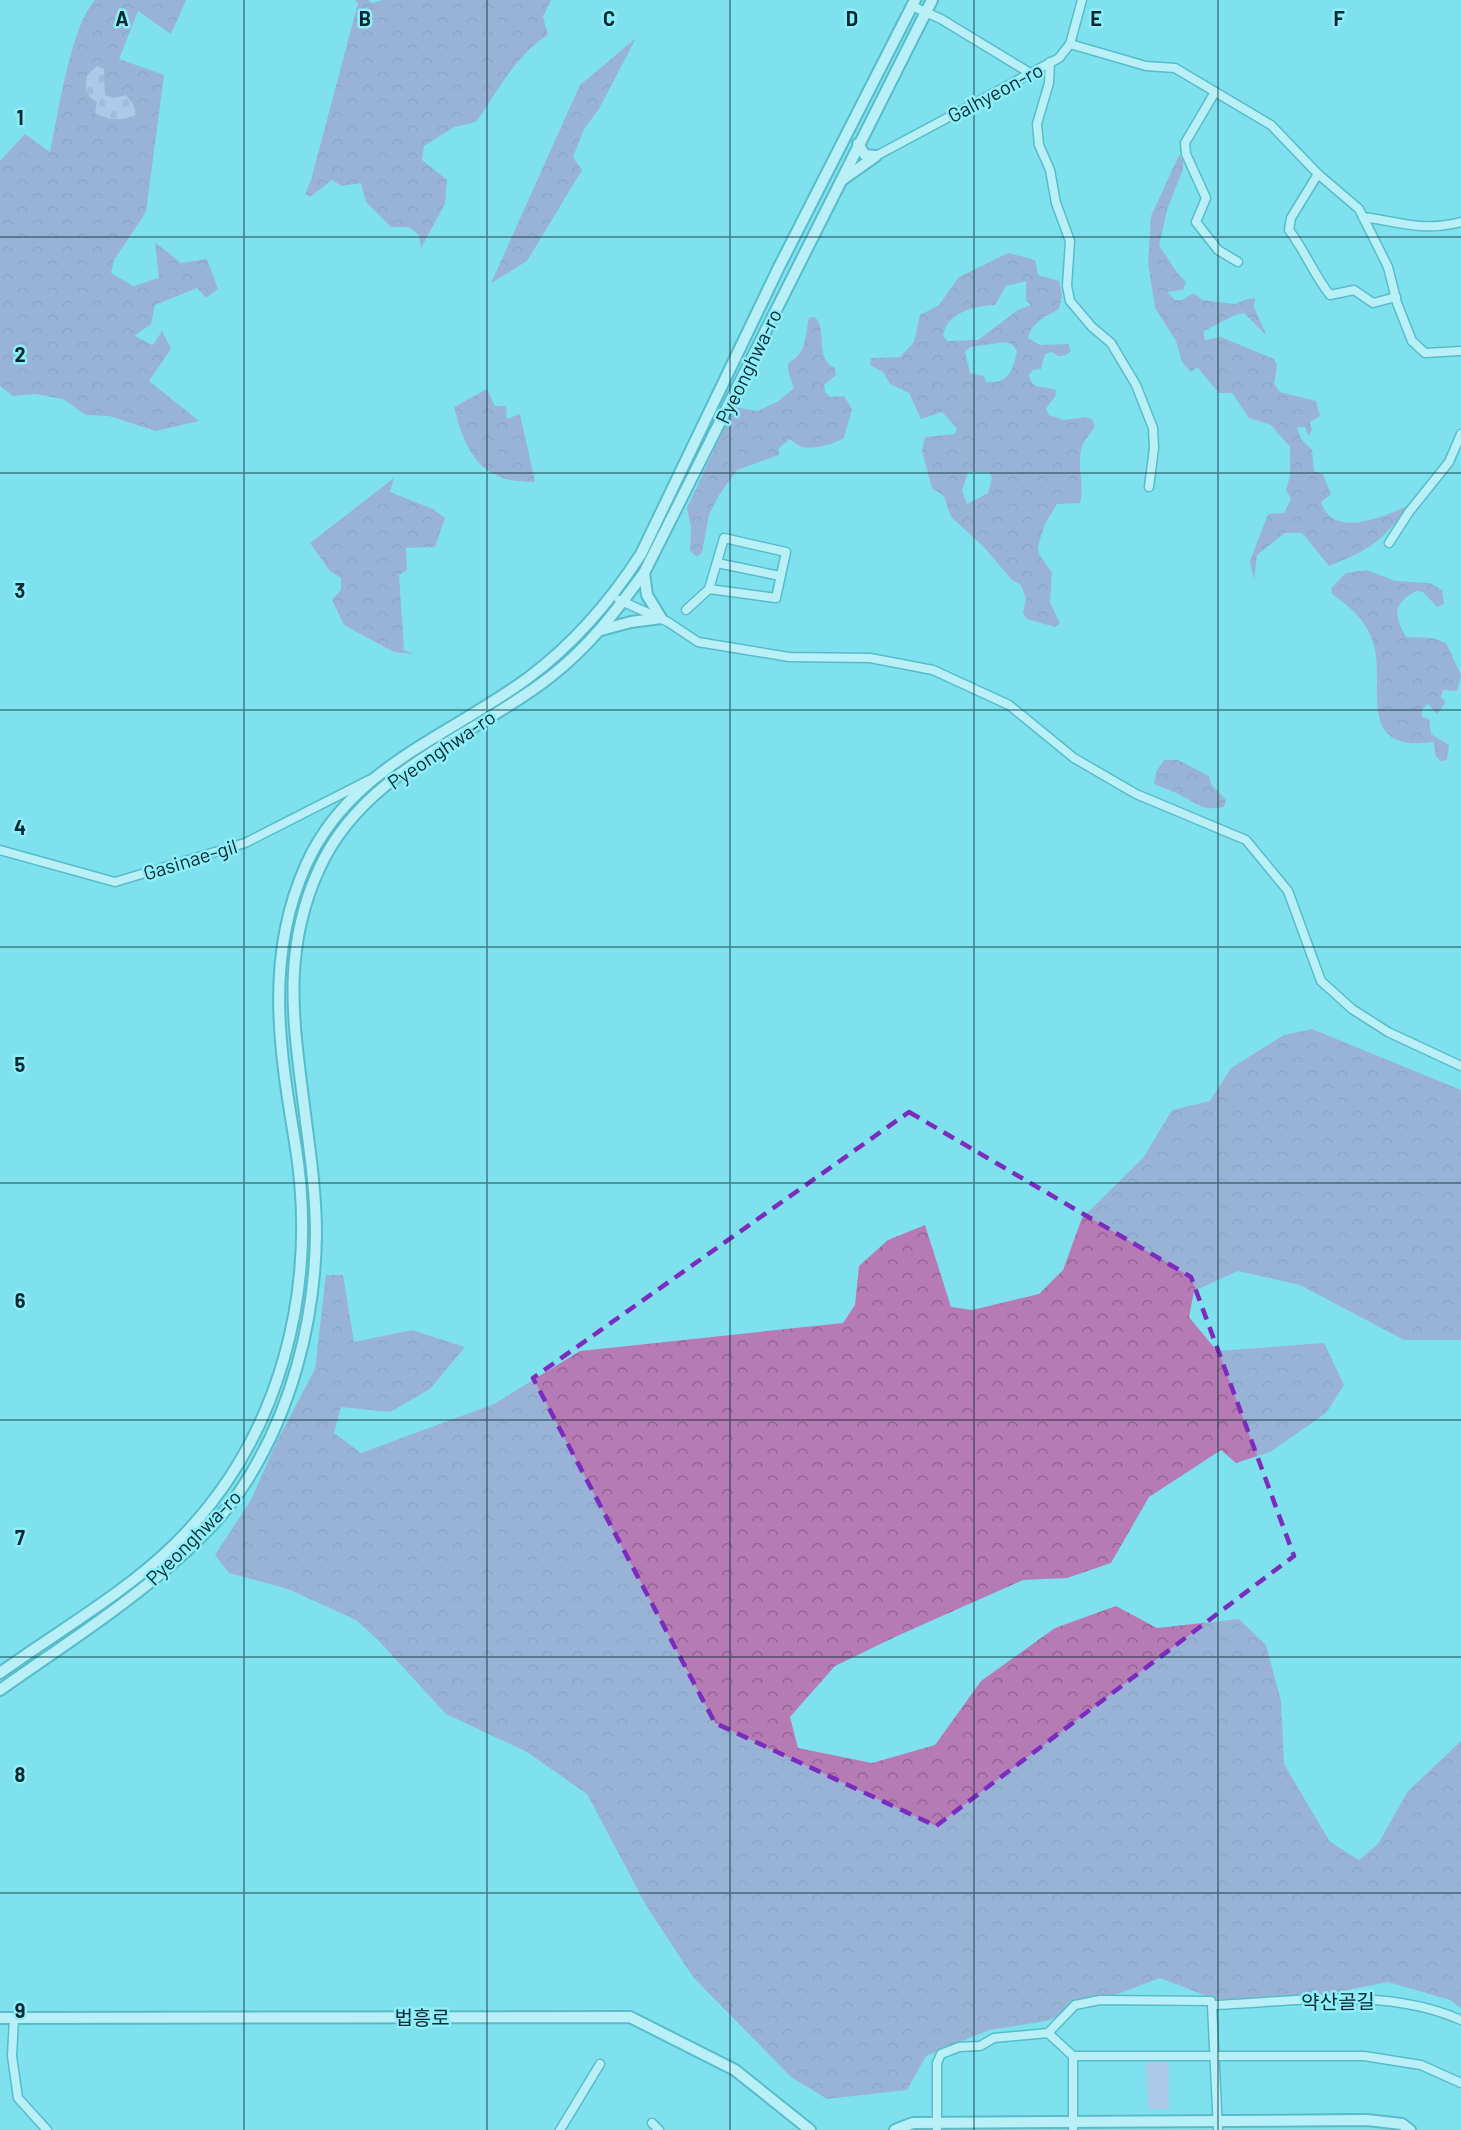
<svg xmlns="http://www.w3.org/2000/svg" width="1461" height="2130" font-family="Barlow,'Noto Sans KR',sans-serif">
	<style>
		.forest { fill: url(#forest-crowns); fill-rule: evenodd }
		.cemetery { fill: url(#cemetery-stones) }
		.park { fill: #e2abe1 }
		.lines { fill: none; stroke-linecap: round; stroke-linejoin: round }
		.minor-casing { stroke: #258f9c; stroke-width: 11 }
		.tertiary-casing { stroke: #258f9c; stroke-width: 14 }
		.secondary-casing { stroke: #258f9c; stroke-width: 14 }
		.minor { stroke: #fff; stroke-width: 8 }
		.tertiary { stroke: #fff; stroke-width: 10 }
		.secondary { stroke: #fff; stroke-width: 10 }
		.marked { fill: none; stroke: #7b2cbf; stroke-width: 4.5; stroke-dasharray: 12 8; stroke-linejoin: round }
		.grid { fill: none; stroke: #002a2f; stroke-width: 1.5; stroke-opacity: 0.55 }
		.labels { text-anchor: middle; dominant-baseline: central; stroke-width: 5; stroke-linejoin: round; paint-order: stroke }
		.street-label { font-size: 20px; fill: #002a2f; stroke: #8eeefb }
		.grid-label { font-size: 20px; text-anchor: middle; font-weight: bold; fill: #002a2f; stroke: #8eeefb; stroke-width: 5; stroke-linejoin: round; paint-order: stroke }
	</style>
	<defs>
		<pattern id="forest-crowns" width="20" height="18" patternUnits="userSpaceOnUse" patternTransform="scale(1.5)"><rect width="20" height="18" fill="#b67bb5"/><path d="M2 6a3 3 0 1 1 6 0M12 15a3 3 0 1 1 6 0" fill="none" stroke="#926594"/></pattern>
		<pattern id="cemetery-stones" width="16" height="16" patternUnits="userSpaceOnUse" patternTransform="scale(1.5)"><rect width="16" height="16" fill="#e2abe1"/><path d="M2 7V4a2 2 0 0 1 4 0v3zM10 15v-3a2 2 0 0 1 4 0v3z" fill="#c093c1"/></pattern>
	</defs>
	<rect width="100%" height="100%" fill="#80e1ee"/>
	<!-- forest -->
	<g class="forest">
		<path d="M95 0H186L171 34 138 11 119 59 164 75 146 212 114 260 111 273 133 286 159 278 155 242 181 263 207 259 218 289 206 298 197 288 155 305 151 324 134 336 153 345 162 331 171 349 149 381 199 421 156 431 109 416 86 415 63 399 35 394 13 396 0 386V161L25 134 50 152C58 115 71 25 95 0Z"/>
		<path d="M355 0H368L372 3 383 0H551L543 17 548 35C516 54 497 93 476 122L454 127 424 146 422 160 447 180 445 204 421 248 419 235 409 227H391L366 202 361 183 342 186 332 180 310 197 305 194 311 180 358 3Z"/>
		<path d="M636 38 599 109 584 129 573 157 582 170 527 261 491 283 580 85Z"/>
		<path d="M1179 155 1183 160V169L1167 210 1159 246C1169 258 1174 271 1186 282L1183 290 1167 292 1175 300H1182L1194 293 1202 300 1235 304 1247 299 1255 298 1254 307 1267 336 1244 313C1227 316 1219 325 1203 331L1205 340 1221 337 1274 359 1277 365 1274 384 1280 392 1316 401 1320 416 1310 422 1312 430 1308 436 1305 427H1297L1301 439 1312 450 1314 471 1323 474 1331 494 1321 502C1334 541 1385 515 1410 505 1380 542 1374 548 1329 566L1302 533H1285L1257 555 1254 580 1250 561 1268 514 1284 513 1291 499 1286 490 1290 476V447L1271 425 1249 418 1232 393H1219L1197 367 1191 372 1182 362 1176 341 1155 308 1148 263 1151 216Z"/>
		<path d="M1008 253 1035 260 1038 275 1059 281 1062 295 1059 309C1046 316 1031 323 1028 338L1040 345 1068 344 1071 351 1066 355 1058 356 1052 352 1045 354 1041 369 1033 370 1029 375C1032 391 1044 385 1056 390L1055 397 1046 408 1049 415 1064 420 1085 417 1092 419 1095 426C1091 435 1083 439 1081 450 1077 467 1085 484 1080 503L1057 504 1045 524 1038 546 1039 554 1052 573 1050 603 1060 623 1055 627 1027 619 1023 613 1026 599 1021 585 1011 579 983 546 951 517 944 496 932 488 922 451 925 437 955 434 957 428 942 412 921 419 909 393 890 384 883 372 870 365 871 358 900 357 914 342 920 315 939 305 959 277ZM1026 281V300L1031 305 1018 310 978 340 948 341 943 336C947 312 974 306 995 305L1006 286ZM1006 342 1013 345 1017 351C1013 370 1009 384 986 382L984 376 970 373 965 352 970 347ZM968 472H989L992 478 988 493 967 504 962 491Z"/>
		<path d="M815 317C828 330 814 359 835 368L836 375 824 385 825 392 830 397 844 396 852 409 844 438C835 444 812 450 802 447 798 446 793 441 790 439L779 448V455L737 470 719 495 709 515 702 552 697 557 690 551 691 528 687 508 734 407 757 411 777 402 794 388C780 351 793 370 803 347 806 338 807 327 809 318Z"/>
		<path d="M487 389 495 406H506L507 419 520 414 535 482C481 483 466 454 454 407Z"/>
		<path d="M394 478 390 492 433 509 445 518 435 547 406 548 407 570 399 575 404 650 414 654 394 652 344 625 332 600 341 590V578L330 571 310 543Z"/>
		<path d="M1367 570 1395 581 1430 583 1442 590 1444 604 1437 607 1423 592 1416 591C1392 605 1394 614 1406 637L1433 638 1446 643 1461 675 1457 691 1443 690 1441 697 1446 702 1437 714 1428 704 1422 709V717L1429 719 1431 734 1449 745 1447 760 1440 761 1435 755 1434 742C1353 754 1387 684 1373 642 1366 621 1350 606 1332 594L1331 588 1346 573Z"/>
		<path d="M1164 760H1178L1209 776 1211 784 1226 800 1224 807C1201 811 1201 805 1182 796 1173 791 1164 788 1154 784L1156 772Z"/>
		<path d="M1312 1029 1461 1090V1340H1404L1300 1285 1238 1271 1194 1291 1189 1317 1217 1351 1324 1343 1344 1385 1326 1413 1270 1452 1236 1463 1221 1450 1149 1497 1111 1563 1067 1578 1023 1580 897 1636 835 1666 790 1717 798 1748 872 1763 935 1745 981 1681 1055 1628 1116 1606 1157 1628 1239 1619 1266 1645 1281 1701 1284 1764 1330 1842 1359 1860 1378 1844 1408 1791 1461 1741V2008L1450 2000 1388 1982 1271 2005 1212 1998 1160 1978 1046 2021 989 2030 926 2056 907 2090 827 2099 791 2077 693 1977 647 1907 587 1794 527 1752 446 1714 378 1640 356 1620 288 1589 229 1573 215 1555 251 1500 276 1443 315 1369 326 1275H343L354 1342 412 1330 465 1347 430 1389 390 1412 341 1407 334 1433 361 1453 494 1404 580 1351 843 1323 855 1305 859 1266 888 1240 925 1225 951 1307 972 1310 1039 1294 1063 1270 1082 1218 1143 1158 1172 1110 1210 1101 1231 1068 1284 1035Z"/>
	</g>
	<!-- cemetery -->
	<path class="cemetery" d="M97 66 104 69 105 95 114 98 126 95 133 104 136 115C120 121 110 121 95 113L97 102C84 95 85 88 87 75Z"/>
	<!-- park -->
	<path class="park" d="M1146 2058 1169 2059V2109H1148Z"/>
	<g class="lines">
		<defs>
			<g id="minor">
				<path d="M912 6 941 19 1030 73"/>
				<path d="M1070 44 1146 66 1175 68 1271 125 1318 174 1359 209 1388 267 1397 303 1412 341 1425 353 1461 351"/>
				<path d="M1050 62 1049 83 1037 124 1039 145 1050 170 1056 203 1070 241 1067 286 1070 301 1092 327 1111 343 1136 385 1153 428 1154 448 1149 487"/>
				<path d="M1215 92 1185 143 1186 154 1206 198 1196 222 1218 250 1238 262"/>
				<path d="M876 156 1059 58 1070 44 1082 0"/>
				<path d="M1318 174 1291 218 1289 230C1305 251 1314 275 1330 295L1354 290 1373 303 1396 297"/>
				<path d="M1363 217C1401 222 1422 232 1461 222"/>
				<path d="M1389 543 1409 512 1449 462 1461 434"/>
				<path d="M717 563 780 576"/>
				<path d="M619 600 668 622 698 642 789 657 870 658 933 670 1009 705 1074 758 1136 794 1246 840 1288 891 1321 981 1352 1009 1388 1032 1461 1066"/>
				<path d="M686 610 709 589 724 538 786 552 776 598 709 589"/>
				<path d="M0 850 115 882 245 843 369 780"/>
				<path d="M14 2018 12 2056 18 2098 47 2130"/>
				<path d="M1048 2033 1073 2056H1364L1421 2065 1461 2083"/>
				<path d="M1073 2056V2130"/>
				<path d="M652 2123 659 2130"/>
				<path d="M560 2130 600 2064"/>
				<path d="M937 2130V2063L941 2054 959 2047 980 2046 994 2038 1048 2033 1075 2005 1100 2000 1211 2001 1212 2005"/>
				<path d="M1218 2130 1212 2005C1293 2002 1385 1986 1461 2020"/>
			</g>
			<g id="tertiary">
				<path d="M0 2018 630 2017 735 2070 810 2130"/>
				<path d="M895 2130 913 2123 1367 2120 1402 2124 1410 2130"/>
			</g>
			<g id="secondary">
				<path d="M842 180 876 156 865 155 858 144"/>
				<path d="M601 630 631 622 661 618 647 595 644 573"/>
				<path d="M0 1673C58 1631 124 1594 175 1544 282 1438 319 1287 295 1142 279 1047 265 956 306 865 350 767 448 737 528 678 575 643 610 602 641 554L779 267 915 0"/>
				<path d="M0 1690C55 1651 113 1614 165 1570 190 1549 224 1516 242 1488 291 1414 315 1322 316 1234 316 1197 311 1159 306 1122 295 1031 279 954 320 867 365 770 472 738 550 677 589 647 616 611 644 573L932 0"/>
			</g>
		</defs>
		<!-- minor casing -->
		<use href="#minor" class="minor-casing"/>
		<!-- tertiary casing -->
		<use href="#tertiary" class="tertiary-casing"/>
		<!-- secondary casing -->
		<use href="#secondary" class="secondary-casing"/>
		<!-- minor -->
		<use href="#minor" class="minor"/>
		<!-- tertiary -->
		<use href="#tertiary" class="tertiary"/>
		<!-- secondary -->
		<use href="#secondary" class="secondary"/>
	</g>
	<!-- marked area -->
	<path d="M0 0H1461V2130H0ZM909 1112 1191 1277 1294 1556 936 1826 715 1723 533 1378Z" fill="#80e1ee" fill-opacity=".55" fill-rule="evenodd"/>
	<path class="marked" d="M909 1112 1191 1277 1294 1556 936 1826 715 1723 533 1378Z"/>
	<!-- grid -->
	<path class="grid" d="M244 0V2130M487 0V2130M730 0V2130M974 0V2130M1218 0V2130M0 237H1461M0 473H1461M0 710H1461M0 947H1461M0 1183H1461M0 1420H1461M0 1657H1461M0 1893H1461"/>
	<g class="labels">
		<!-- street labels -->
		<g class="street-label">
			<text transform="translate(995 92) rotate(-28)">Galhyeon-ro</text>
			<text transform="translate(748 366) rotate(-64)">Pyeonghwa-ro</text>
			<text transform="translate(441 749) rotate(-34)">Pyeonghwa-ro</text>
			<text transform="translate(190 859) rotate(-17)">Gasinae-gil</text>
			<text transform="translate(193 1537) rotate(-45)">Pyeonghwa-ro</text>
			<text transform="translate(1338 2001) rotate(-1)">약산골길</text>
			<text x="422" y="2017">법흥로</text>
		</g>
	</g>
	<g class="grid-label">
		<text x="122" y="26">A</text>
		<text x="365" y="26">B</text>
		<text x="609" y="26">C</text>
		<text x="852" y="26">D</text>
		<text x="1096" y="26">E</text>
		<text x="1339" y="26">F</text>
		<text x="20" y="125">1</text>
		<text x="20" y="362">2</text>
		<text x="20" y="598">3</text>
		<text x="20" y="835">4</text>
		<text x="20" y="1072">5</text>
		<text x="20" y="1308">6</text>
		<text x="20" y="1545">7</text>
		<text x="20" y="1782">8</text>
		<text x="20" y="2018">9</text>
	</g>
</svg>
